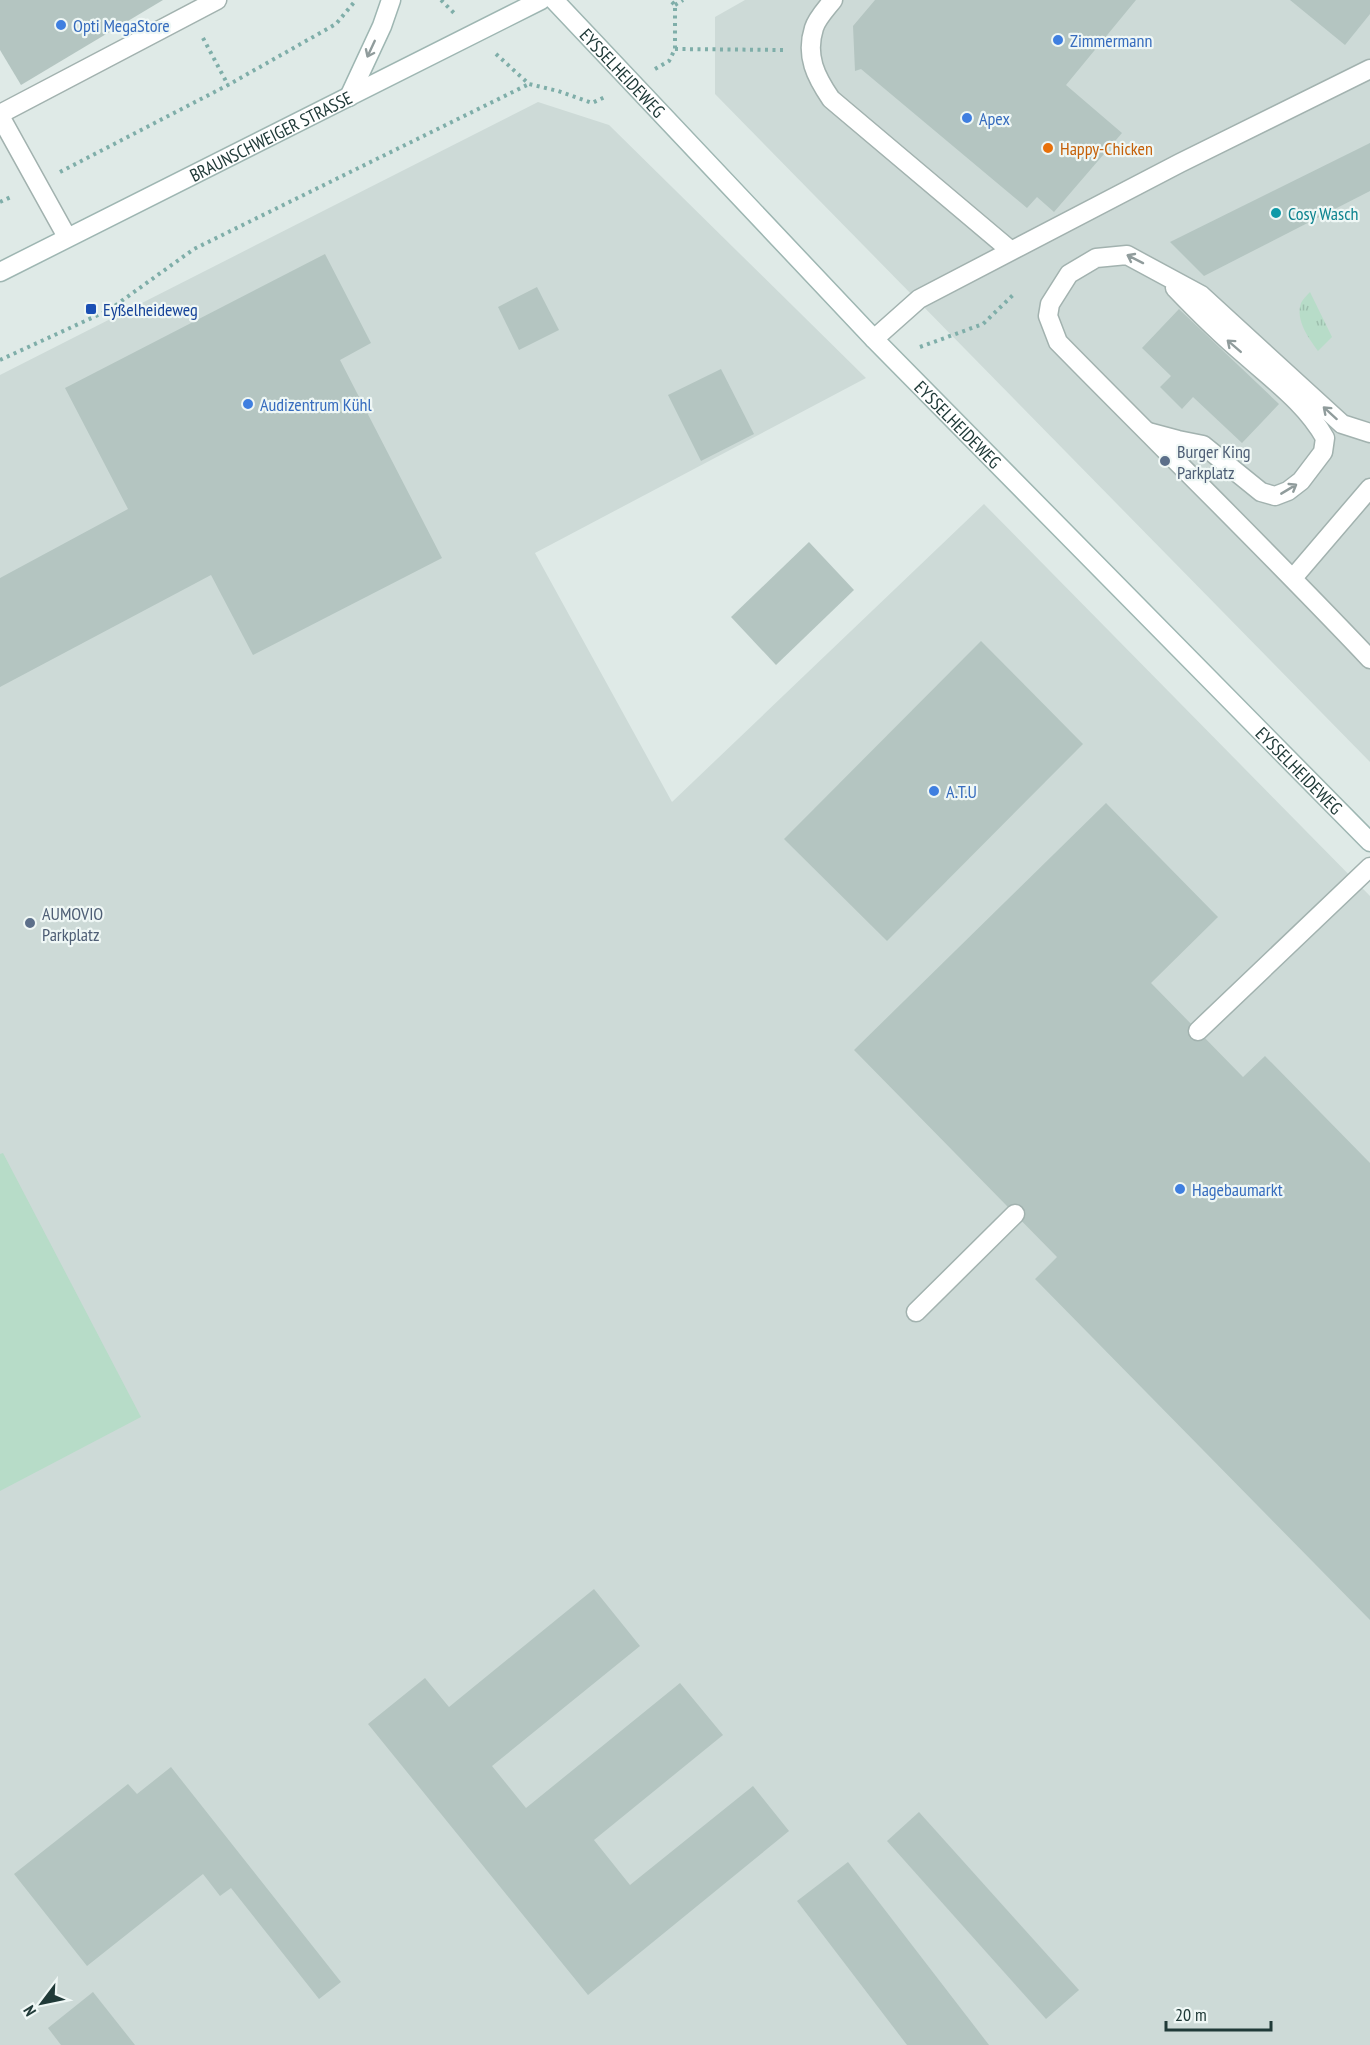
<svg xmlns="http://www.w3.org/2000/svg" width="1370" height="2045" font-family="'PT Sans Narrow',sans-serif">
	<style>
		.built { fill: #cddad7 }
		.grass { fill: url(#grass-tufts) }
		.garden { fill: #b7dcc8 }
		.building { fill: #b4c5c1 }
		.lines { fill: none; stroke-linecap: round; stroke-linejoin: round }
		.lane-casing { stroke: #a2b2af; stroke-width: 21 }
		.secondary-casing { stroke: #9eb6b2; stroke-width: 21 }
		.path { stroke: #7faea9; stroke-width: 4; stroke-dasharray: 3 4.5; stroke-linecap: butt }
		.lane { stroke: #fff; stroke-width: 18 }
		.secondary { stroke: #fff; stroke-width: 18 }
		.oneway { stroke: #909c9c }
		.shop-dot { fill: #3f7fe0; stroke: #eff7f5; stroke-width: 2 }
		.food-dot { fill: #e8710a; stroke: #eff7f5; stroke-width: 2 }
		.culture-dot { fill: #0f9aa8; stroke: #eff7f5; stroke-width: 2 }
		.transit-dot { fill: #1a4fb4; stroke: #eff7f5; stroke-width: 2 }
		.service-dot { fill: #5c6f8a; stroke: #eff7f5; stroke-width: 2 }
		.labels { text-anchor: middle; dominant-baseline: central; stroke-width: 4.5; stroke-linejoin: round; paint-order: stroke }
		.shop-label { font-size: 18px; fill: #366cbe; stroke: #eff7f5; text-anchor: start }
		.street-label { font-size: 18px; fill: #203a38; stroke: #eff7f5 }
		.food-label { font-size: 18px; fill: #c56008; stroke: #eff7f5; text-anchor: start }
		.culture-label { font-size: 18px; fill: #0d838f; stroke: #eff7f5; text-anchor: start }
		.transit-label { font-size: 18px; fill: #164399; stroke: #eff7f5; text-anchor: start }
		.service-label { font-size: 18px; fill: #4e5e75; stroke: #eff7f5; text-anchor: start }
	</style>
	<defs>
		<pattern id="grass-tufts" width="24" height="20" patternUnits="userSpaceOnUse" patternTransform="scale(1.5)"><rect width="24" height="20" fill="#b7dcc8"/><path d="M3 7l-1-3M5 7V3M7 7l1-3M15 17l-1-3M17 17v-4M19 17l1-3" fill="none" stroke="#9dbead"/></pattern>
	</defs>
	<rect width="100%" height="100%" fill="#dfeae7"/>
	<!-- built -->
	<g class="built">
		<path d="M745 0H1370V762L715 94V17Z"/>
		<path d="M538 102 609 125 866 378 535 553 672 802 984 504 1370 896V2045H0V375Z"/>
	</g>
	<!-- grass -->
	<path class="grass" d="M1310 292 1332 337 1318 351C1309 339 1295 320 1301 303 1303 299 1307 295 1310 292Z"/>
	<!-- garden -->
	<path class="garden" d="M3 1153 141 1417 0 1491V1154Z"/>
	<!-- building -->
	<g class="building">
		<path d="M0 0H163L21 85 0 50Z"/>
		<path d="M875 0H1136L1066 85 1122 133 1054 212 1037 197 1027 208 861 69 855 71 853 26Z"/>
		<path d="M1290 0H1370V14L1345 45Z"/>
		<path d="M1370 143V191L1204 276 1170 242Z"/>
		<path d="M325 254 371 343 340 360 442 558 253 655 211 575 0 687V578L128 509 65 388Z"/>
		<path d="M537 287 559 330 519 350 498 307Z"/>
		<path d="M1179 309 1279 404 1242 443 1193 397 1182 409 1160 387 1171 376 1142 348Z"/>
		<path d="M721 369 754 434 701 461 668 395Z"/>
		<path d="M809 542 854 590 776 665 731 617Z"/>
		<path d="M981 641 1083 744 887 941 784 839Z"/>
		<path d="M1106 803 1218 917 1151 983 1243 1077 1265 1056 1370 1163V1620L1035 1279 1057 1257 854 1050Z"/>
		<path d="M594 1589 640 1646 492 1766 526 1808 680 1683 723 1735 594 1840 630 1885 753 1786 789 1831 588 1995 368 1724 425 1678 449 1707Z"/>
		<path d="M171 1767 341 1982 319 1999 231 1888 220 1896 203 1874 87 1966 14 1874 128 1784 137 1794Z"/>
		<path d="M919 1812 1079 1990 1046 2019 887 1841Z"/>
		<path d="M848 1862 989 2045H907L797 1901Z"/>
		<path d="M93 1992 135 2045H61L48 2028Z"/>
	</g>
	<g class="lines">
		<defs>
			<g id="lane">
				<path d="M833 0C827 8 817 18 814 28 805 56 816 77 831 99L1010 250"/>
				<path d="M0 114 217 0"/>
				<path d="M0 116 67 237"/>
				<path d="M874 339 919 299 1180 163 1370 69"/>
				<path d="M1148 432 1178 440 1203 445 1261 492 1275 496 1288 491 1301 481 1323 452 1325 438C1306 404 1274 381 1245 355 1220 334 1197 311 1175 288"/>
				<path d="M1370 433 1342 424 1201 295 1127 255 1096 258 1069 274 1050 304 1048 316 1058 342C1162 448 1268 551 1370 659"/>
				<path d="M1293 578 1370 488"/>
				<path d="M1198 1031 1370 867"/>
				<path d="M916 1312 1015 1214"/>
			</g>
			<g id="secondary">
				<path id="s1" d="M554 0 874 339 1370 842"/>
				<path d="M349 97 382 26 391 0"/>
				<path id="s2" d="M0 272 541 0"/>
			</g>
		</defs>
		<!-- lane casing -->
		<use href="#lane" class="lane-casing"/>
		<!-- secondary casing -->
		<use href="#secondary" class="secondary-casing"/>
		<!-- path -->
		<g class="path">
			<path d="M441 0 454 13"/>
			<path d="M675 5 683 0"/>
			<path d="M203 38 228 85"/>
			<path d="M675 49 785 50"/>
			<path d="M496 54 529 84 558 91 592 103 607 96"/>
			<path d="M655 69 669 61 675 49V5L670 0"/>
			<path d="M60 172 228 85 336 24 356 0"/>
			<path d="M0 202 13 196"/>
			<path d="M920 347 983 324 1013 295"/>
			<path d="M0 360 109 310 194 249 529 84"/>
		</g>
		<!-- lane -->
		<use href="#lane" class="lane"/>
		<!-- secondary -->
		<use href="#secondary" class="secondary"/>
	</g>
	<!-- one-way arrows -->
	<defs><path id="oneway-shaft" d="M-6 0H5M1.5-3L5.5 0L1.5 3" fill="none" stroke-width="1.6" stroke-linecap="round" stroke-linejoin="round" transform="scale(1.5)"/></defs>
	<g class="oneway">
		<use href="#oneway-shaft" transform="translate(371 49) rotate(115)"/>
		<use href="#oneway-shaft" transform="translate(1135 259) rotate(-153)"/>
		<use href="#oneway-shaft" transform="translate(1234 346) rotate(-139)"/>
		<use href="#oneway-shaft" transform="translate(1330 413) rotate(-138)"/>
		<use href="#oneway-shaft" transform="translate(1289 489) rotate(-31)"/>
	</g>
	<!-- markers -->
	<g class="shop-dot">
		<circle cx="61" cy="25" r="6"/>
		<circle cx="1058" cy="40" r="6"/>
		<circle cx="967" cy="118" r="6"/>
		<circle cx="248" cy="404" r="6"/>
		<circle cx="934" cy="791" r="6"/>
		<circle cx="1180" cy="1189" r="6"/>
	</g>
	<circle class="food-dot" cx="1048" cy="148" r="6"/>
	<circle class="culture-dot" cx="1276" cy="213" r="6"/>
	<rect class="transit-dot" x="85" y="303" width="12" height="12" rx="3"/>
	<g class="service-dot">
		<circle cx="1165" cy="461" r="6"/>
		<circle cx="30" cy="923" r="6"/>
	</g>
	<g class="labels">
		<!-- shop labels -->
		<g class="shop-label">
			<text x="73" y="25">Opti MegaStore</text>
			<text x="1070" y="40">Zimmermann</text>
			<text x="979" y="118">Apex</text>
			<text x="260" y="404">Audizentrum Kühl</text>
			<text x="946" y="791">A.T.U</text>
			<text x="1192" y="1189">Hagebaumarkt</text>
		</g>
		<!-- street labels -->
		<g class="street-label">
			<text stroke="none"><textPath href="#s1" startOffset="100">EYSSELHEIDEWEG</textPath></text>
			<text stroke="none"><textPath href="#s2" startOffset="303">BRAUNSCHWEIGER STRASSE</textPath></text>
			<text stroke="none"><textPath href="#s1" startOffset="586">EYSSELHEIDEWEG</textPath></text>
			<text stroke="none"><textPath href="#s1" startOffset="1072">EYSSELHEIDEWEG</textPath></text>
		</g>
		<!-- food labels -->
		<g class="food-label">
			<text x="1060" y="148">Happy-Chicken</text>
		</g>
		<!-- culture labels -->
		<g class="culture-label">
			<text x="1288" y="213">Cosy Wasch</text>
		</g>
		<!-- transit labels -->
		<g class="transit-label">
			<text x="103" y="309">Eyßelheideweg</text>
		</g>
		<!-- service labels -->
		<g class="service-label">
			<text x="1177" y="451">Burger King<tspan x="1177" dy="21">Parkplatz</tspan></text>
			<text x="42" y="913">AUMOVIO<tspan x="42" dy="21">Parkplatz</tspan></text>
		</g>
	</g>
	<!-- north arrow -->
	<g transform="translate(42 2003) rotate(238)" stroke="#eff7f5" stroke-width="4.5" paint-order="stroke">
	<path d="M0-4.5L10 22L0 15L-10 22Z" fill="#203a38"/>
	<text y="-9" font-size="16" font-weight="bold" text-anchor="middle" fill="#203a38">N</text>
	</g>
	<!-- scale -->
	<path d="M1166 2021v9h105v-9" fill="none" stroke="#203a38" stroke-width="3"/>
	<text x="1175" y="2021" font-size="18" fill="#203a38" stroke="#eff7f5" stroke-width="4.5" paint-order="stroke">20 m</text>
</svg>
